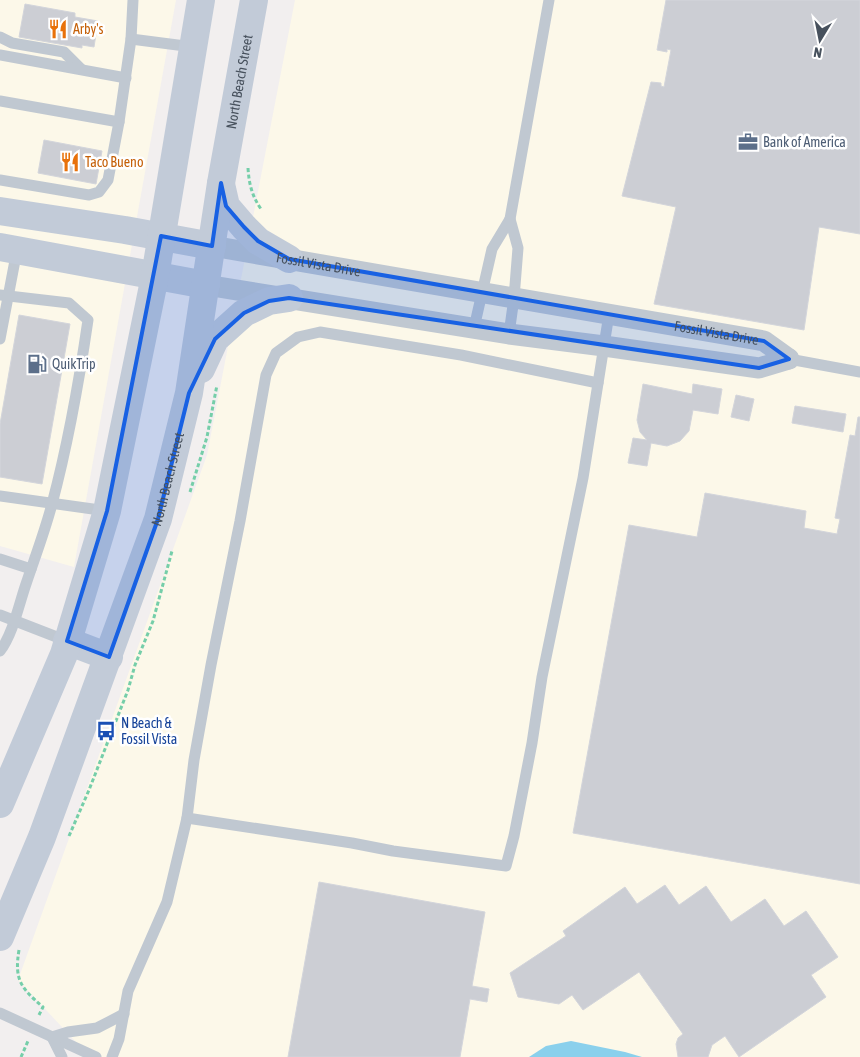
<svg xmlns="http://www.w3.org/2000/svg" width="860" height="1057" font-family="'Asap Condensed',sans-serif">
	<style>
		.commercial { fill: #fcf8e9 }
		.water { fill: #8ad0ec }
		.building { fill: #ccced4; stroke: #d3d5db }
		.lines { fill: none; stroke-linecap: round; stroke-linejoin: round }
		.path { stroke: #75cea9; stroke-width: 3; stroke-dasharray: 4 2.5; stroke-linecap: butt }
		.lane { stroke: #c0c8d1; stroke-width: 11 }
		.street { stroke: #c0c8d1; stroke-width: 21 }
		.secondary { stroke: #c2cbd8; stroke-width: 28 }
		.marked { fill: #1861e3; fill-opacity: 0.2; stroke: #1861e3; stroke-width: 4; stroke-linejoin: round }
		.labels { text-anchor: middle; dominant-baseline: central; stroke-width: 5; stroke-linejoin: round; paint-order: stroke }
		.food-label { font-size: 14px; fill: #c56008; stroke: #fff; text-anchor: start }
		.street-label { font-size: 14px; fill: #47515d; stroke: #fff }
		.service-label { font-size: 14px; fill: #4e5e75; stroke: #fff; text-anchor: start }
		.transit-label { font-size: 14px; fill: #164399; stroke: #fff; text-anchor: start }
	</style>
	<rect width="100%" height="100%" fill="#f2efef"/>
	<!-- commercial -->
	<g class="commercial">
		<path d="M0 0H176L74 567 0 546Z"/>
		<path d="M295 0H860V1057H90L18 980 207 455Z"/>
	</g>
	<!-- water -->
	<path class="water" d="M571 1041 625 1052 642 1057H529L546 1046Z"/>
	<!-- building -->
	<g class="building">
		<path d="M666 0H860V234L819 227 804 330 654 304 676 207 622 196 651 82 661 83V86L664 87 671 50 667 49V52L657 50Z"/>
		<path d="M25 4 75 13V17L98 21 94 47 82 45V48L19 37Z"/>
		<path d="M44 140 102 151 96 184 38 173Z"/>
		<path d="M19 315 70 324 42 484 0 477V424Z"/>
		<path d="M643 384 692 394 693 384 722 389 718 414 693 410 689 431 680 441 667 446 651 443 647 466 628 463 633 438 647 440 640 432 637 420Z"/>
		<path d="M736 395 754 399 749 421 731 417Z"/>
		<path d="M795 406 846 414 843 432 792 423Z"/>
		<path d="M858 417H860V884L573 833 629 525 697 537 705 493 806 511 804 528 837 534 840 519 835 518 850 435 855 436Z"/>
		<path d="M319 882 485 912 472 986 489 989 487 1002 470 999 460 1057H288Z"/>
		<path d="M665 885 679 905 706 886 731 922 765 899 784 926 806 911 838 957 811 975 826 997 739 1057 725 1036 712 1045 708 1057H678L676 1044 678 1038 683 1034 639 972 583 1010 572 995 559 1004 518 997 510 973 566 936 563 931 625 887 637 904Z"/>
	</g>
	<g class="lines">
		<!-- path -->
		<g class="path">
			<path d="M248 168C249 184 252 196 261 209"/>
			<path d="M190 492 207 437 217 385"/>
			<path d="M69 836 89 790 128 690 135 665 153 621 172 551"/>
			<path d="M19 950C14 980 21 988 43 1007L39 1015"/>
			<path d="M21 1057 28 1041"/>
		</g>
		<!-- lane -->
		<g class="lane">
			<path d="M0 37 12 43 64 52 81 69"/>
			<path d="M131 39 193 47"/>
			<path d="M0 55 126 78"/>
			<path d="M0 101 119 122"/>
			<path d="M0 180 89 195 99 192 108 180 119 122 131 39 133 0"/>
			<path d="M0 295 69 303 88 320C79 382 68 444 52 504 45 531 35 557 26 584 19 604 13 634 0 651"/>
			<path d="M474 328 492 249 510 219 549 0"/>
			<path d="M509 334 514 298 518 248 510 219"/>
			<path d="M0 339 17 250"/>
			<path d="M789 359 860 372"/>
			<path d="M0 496 107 511"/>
			<path d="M0 559 31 569"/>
			<path d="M0 615 67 641"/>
			<path d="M187 818 194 760 211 665 240 521 266 375 276 353 298 337 320 332 461 355 598 383"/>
			<path d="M0 1013 96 1057"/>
			<path d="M62 1057 52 1037 68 1032 97 1028 124 1014"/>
			<path d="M112 1057 119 1039 128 991 167 902 187 818 352 843 393 851 506 866 514 836 532 743 542 677 583 478 609 314"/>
		</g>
		<!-- street -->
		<g class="street">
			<path id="s1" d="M212 246 764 341 789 359"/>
			<path d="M206 285 509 334 604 346 759 368 789 359"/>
		</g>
		<!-- secondary -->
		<g class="secondary">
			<path d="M221 184 226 206 244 227 258 241 289 259"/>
			<path d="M0 211 125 230 212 246"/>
			<path d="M0 247 206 285"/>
			<path d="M201 369 215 339 244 313 269 301 289 298"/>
			<path d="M67 641 109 657"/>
			<path d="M0 804 64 654 107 511 155 276 201 0"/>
			<path id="s2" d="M0 937 42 837 158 519 189 393 221 183 254 0"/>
		</g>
	</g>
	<!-- marked area -->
	<path class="marked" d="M221 183 226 206 244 227 258 241 289 259 764 341 789 359 759 368 289 298 269 301 244 313 215 339 189 393 158 519 109 657 67 641 107 511 161 236 212 246Z"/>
	<!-- icons -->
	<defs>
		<symbol id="restaurant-bare" viewBox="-9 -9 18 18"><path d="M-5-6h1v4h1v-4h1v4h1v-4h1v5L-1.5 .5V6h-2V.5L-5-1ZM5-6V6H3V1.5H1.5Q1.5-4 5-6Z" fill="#e8710a" stroke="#fff" stroke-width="2.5" paint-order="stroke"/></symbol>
		<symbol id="office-bare" viewBox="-9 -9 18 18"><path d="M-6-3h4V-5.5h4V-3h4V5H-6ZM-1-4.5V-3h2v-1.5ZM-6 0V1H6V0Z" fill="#5c6f8a" stroke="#fff" stroke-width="2.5" paint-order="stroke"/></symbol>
		<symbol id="fuel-bare" viewBox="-9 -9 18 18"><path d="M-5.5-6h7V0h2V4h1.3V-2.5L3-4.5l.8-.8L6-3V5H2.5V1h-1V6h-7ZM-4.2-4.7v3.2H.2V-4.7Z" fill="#5c6f8a" stroke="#fff" stroke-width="2.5" paint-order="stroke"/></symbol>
		<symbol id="bus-bare" viewBox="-9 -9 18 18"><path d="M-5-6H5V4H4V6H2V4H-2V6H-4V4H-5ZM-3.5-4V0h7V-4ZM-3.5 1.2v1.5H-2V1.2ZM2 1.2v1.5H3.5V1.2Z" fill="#1a4fb4" stroke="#fff" stroke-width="2.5" paint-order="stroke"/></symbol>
	</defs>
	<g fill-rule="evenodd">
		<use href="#restaurant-bare" x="44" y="15" width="28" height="28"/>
		<use href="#office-bare" x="734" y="128" width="28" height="28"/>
		<use href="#restaurant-bare" x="56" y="148" width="28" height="28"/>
		<use href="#fuel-bare" x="23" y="350" width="28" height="28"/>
		<use href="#bus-bare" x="92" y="717" width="28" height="28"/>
	</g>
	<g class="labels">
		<!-- food labels -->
		<g class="food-label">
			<text x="73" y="29">Arby's</text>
			<text x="85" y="162">Taco Bueno</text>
		</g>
		<!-- street labels -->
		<g class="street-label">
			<text stroke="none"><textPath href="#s2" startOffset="892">North Beach Street</textPath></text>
			<text stroke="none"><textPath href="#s1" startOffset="108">Fossil Vista Drive</textPath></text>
			<text stroke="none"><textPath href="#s1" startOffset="512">Fossil Vista Drive</textPath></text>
			<text stroke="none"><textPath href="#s2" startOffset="488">North Beach Street</textPath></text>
		</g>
		<!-- service labels -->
		<g class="service-label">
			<text x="763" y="142">Bank of America</text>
			<text x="52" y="364">QuikTrip</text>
		</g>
		<!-- transit labels -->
		<g class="transit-label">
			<text x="121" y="723">N Beach &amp;<tspan x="121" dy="16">Fossil Vista</tspan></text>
		</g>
	</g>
	<!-- north arrow -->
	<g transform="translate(820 40) rotate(190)" stroke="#ffffff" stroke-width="4" paint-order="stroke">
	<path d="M0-4L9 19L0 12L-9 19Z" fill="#47515d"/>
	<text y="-8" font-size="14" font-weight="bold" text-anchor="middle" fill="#47515d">N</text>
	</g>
</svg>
